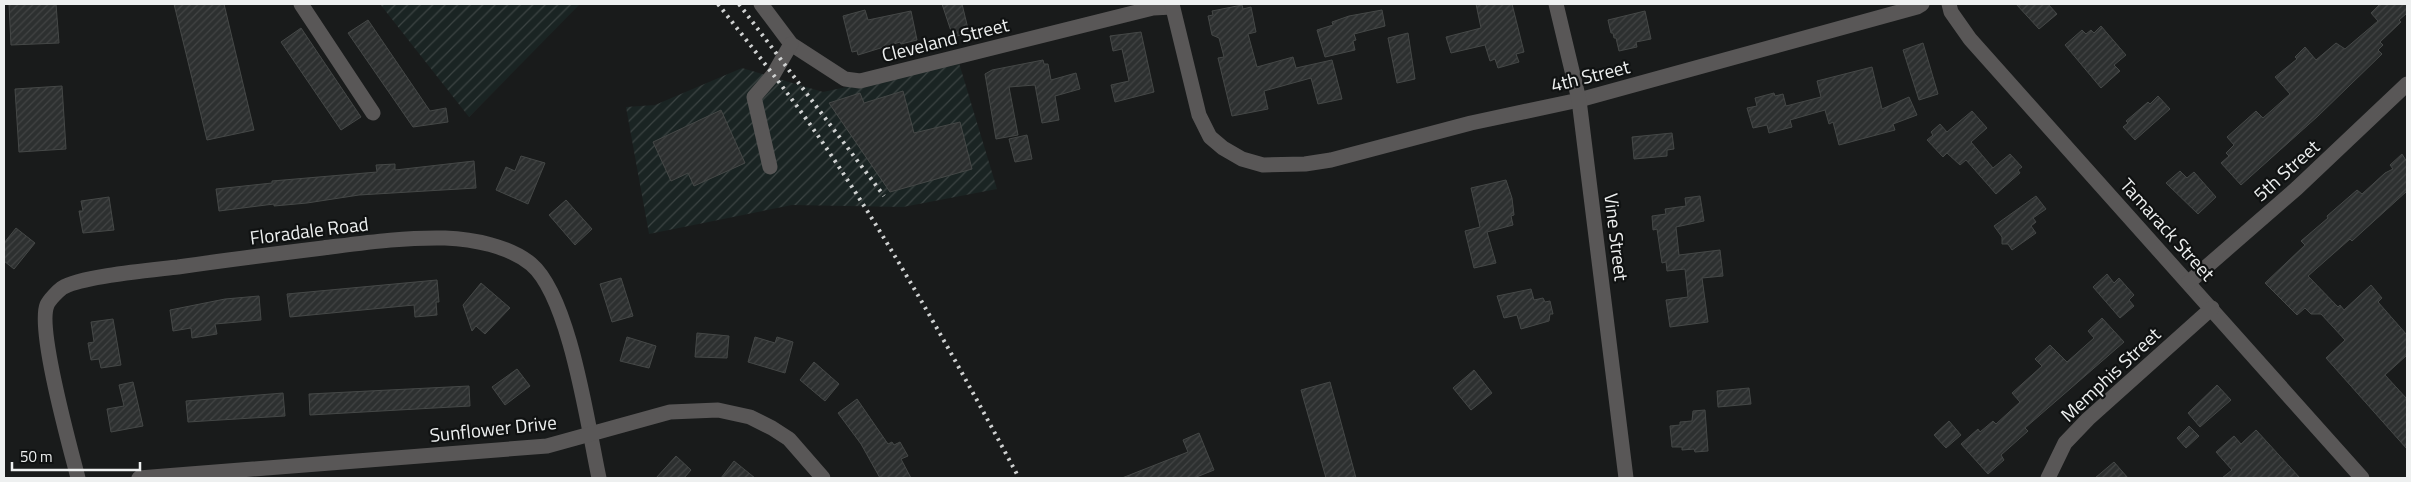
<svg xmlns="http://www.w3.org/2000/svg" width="2411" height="482" font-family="'Titillium Web',sans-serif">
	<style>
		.industrial { fill: url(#industrial-furrows) }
		.building { fill: url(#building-hatch); stroke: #454847 }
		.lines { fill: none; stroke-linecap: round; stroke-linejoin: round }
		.minor { stroke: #595757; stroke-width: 15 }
		.rail { stroke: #d0d2d2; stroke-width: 4; stroke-dasharray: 2.5 5; stroke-linecap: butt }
		.labels { text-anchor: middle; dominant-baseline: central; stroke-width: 4.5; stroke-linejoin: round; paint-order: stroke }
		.street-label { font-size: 19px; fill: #eef0f0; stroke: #101212 }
	</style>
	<defs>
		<pattern id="industrial-furrows" width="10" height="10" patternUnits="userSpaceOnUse" patternTransform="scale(1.25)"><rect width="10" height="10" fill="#1a2423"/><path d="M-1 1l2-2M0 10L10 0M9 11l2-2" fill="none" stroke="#3c4443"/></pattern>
		<pattern id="building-hatch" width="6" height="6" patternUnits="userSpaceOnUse" patternTransform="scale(1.25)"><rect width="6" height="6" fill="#2d3030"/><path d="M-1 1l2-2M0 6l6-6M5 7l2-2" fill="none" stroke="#424444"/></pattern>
	</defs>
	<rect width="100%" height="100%" fill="#191b1b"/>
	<!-- industrial -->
	<g class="industrial">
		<path d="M380 4H580L469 117Z"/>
		<path d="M959 63 997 189 903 207 792 205 649 234 626 107 655 105 742 68 823 92Z"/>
	</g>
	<!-- building -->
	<g class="building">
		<path d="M9 4H56L59 43 11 45Z"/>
		<path d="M174 4H224L254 130 207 140Z"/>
		<path d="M942 4H962L969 33 953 37Z"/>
		<path d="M1476 4H1512L1524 52 1516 54 1519 62 1498 68 1495 59 1490 61 1485 45 1451 53 1446 37 1481 28Z"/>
		<path d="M2016 4H2048L2057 14 2039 29Z"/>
		<path d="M2380 4H2407V13L2399 20 2401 22 2380 42 2383 45 2378 50 2382 54 2318 116 2241 185 2221 163 2229 156 2226 153 2234 145 2227 137 2256 111 2263 118 2290 94 2275 77 2297 59 2295 57 2305 47 2316 60 2336 43 2345 49 2378 21 2371 13Z"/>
		<path d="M1242 5 1243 9 1251 7 1256 32 1248 34 1257 67 1293 57 1296 68 1332 60 1342 99 1318 104 1311 78 1264 91 1268 109 1232 116 1218 58 1224 57 1219 38 1212 35 1208 16 1213 15 1212 11Z"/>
		<path d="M865 10 868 20 911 11 917 40 901 44 900 42 858 55 857 51 852 52 843 16Z"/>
		<path d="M1382 10 1385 26 1354 34 1356 40 1353 41 1355 50 1325 57 1317 30 1333 25 1332 22 1349 16Z"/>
		<path d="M1645 11 1651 39 1636 42 1637 47 1619 51 1616 38H1614L1613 33H1611L1608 20Z"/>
		<path d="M368 20 430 111 446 108 448 122 413 127 348 33Z"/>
		<path d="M2101 26 2126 55 2114 65 2120 71 2101 88 2065 45 2082 30 2086 34 2091 30 2094 33Z"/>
		<path d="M301 28 361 117 341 130 281 42Z"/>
		<path d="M1141 32 1154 92 1115 102 1111 85 1129 81 1122 49 1113 51 1110 36Z"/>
		<path d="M1408 33 1415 79 1397 83 1388 38Z"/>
		<path d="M1923 43 1938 94 1919 100 1903 50Z"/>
		<path d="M1043 60 1044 64H1048L1051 80 1076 73 1080 89 1055 96 1059 120 1042 123 1035 85 1009 87 1018 135 996 139 985 74 992 70Z"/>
		<path d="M1872 67 1882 109 1909 97 1917 115 1893 124 1895 130 1839 145 1833 122 1829 124 1825 110 1790 120 1792 127 1769 133 1767 125 1753 128 1747 108 1757 106 1755 98 1774 93 1775 96 1783 94 1786 106 1821 97 1817 81Z"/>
		<path d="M62 86 66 149 19 152 15 89Z"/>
		<path d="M903 91 914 133 960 122 972 169 890 192 829 103 860 93 864 103Z"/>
		<path d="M2158 96 2170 109 2135 140 2123 127 2128 123 2126 121 2148 102 2150 104Z"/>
		<path d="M721 110 745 163 694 186 688 173 671 181 653 142Z"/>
		<path d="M1972 111 1987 128 1971 142 1993 168 2010 154 2022 167 2018 170 2020 173 1996 194 1966 160 1960 165 1947 153 1943 157 1927 140 1933 135 1931 132 1940 124 1947 132Z"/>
		<path d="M1672 133 1674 149 1667 150V156L1634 159 1632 137Z"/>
		<path d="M1027 135 1032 159 1015 162 1009 139Z"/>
		<path d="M2402 154 2407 162V191L2352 241 2350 239 2308 276 2338 307 2340 305 2344 310 2371 285 2382 298 2378 302 2407 335V355L2385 375 2407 399V449L2326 358 2345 340 2321 314H2311L2305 308 2297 315 2265 283 2305 245 2301 241 2328 218 2327 216 2357 190 2362 194 2385 173 2393 169 2390 165Z"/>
		<path d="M521 156 545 163 528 204 496 190 506 167 515 171Z"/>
		<path d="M474 161 476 188 359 195 307 203 274 206V204L219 211 216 189 272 183V181L377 172 376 165 395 164V170Z"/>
		<path d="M2180 171 2187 178 2194 172 2216 197 2198 214 2166 183Z"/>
		<path d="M1506 180 1512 198 1514 215 1511 216 1513 225 1487 232 1496 263 1474 268 1465 231 1480 227 1471 188Z"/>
		<path d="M1700 196 1704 221 1676 227 1679 255 1720 250 1723 276 1702 278 1708 322 1670 327 1666 300 1688 297 1685 269 1667 271 1666 262 1662 263 1657 229 1653 230 1652 216 1666 214 1665 209 1686 206 1685 198Z"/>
		<path d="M2036 196 2046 209 2033 218 2036 222 2031 226 2036 233 2012 250 2008 244H2002V237L1994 226Z"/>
		<path d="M109 197 114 230 83 233 79 211H83L81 201Z"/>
		<path d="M566 200 592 229 575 245 549 215Z"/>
		<path d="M16 228 35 243 14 269 4 261V243Z"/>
		<path d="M2107 274 2114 283 2119 278 2134 295 2129 300 2134 306 2120 318 2093 287Z"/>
		<path d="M621 278 633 316 612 322 600 284Z"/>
		<path d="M437 280 439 302H436L437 315 415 317 414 305 290 317 287 294Z"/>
		<path d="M481 283 510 308 485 334 476 326 472 331 463 305Z"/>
		<path d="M1531 289 1534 300 1543 298 1545 302 1550 301 1553 314H1550L1549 321 1521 329 1517 315 1504 318 1497 296Z"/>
		<path d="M259 296 261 320 215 324 217 334 192 338 191 328 173 331 170 310 225 299Z"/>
		<path d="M2102 318 2124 342 2025 428 2028 431 2001 455 2004 460 1988 474 1961 444 1978 429 1980 432 1993 421 1996 424 2020 402 2012 393 2042 366 2035 359 2050 345 2067 362 2094 338 2088 331Z"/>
		<path d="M113 319 121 365 101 368 99 359 91 360 88 343 94 342 91 322Z"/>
		<path d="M697 333 729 336 727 358 695 357Z"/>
		<path d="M627 337 656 346 649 368 620 361Z"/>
		<path d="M755 337 775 343 777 337 793 342 785 373 748 362Z"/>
		<path d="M814 362 839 384 825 401 800 380Z"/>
		<path d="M517 369 530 386 505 405 492 387Z"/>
		<path d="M1474 370 1492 393 1471 410 1453 388Z"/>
		<path d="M133 382 143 426 111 432 107 409 124 406 119 385Z"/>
		<path d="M1330 382 1356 478H1326L1301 390Z"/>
		<path d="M2217 385 2231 400 2200 427 2188 413Z"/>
		<path d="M469 386 470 406 310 415 309 394Z"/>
		<path d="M1749 388 1751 404 1718 407 1717 391Z"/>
		<path d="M283 393 285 416 188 422 186 401Z"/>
		<path d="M857 399 888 444 892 442 894 445 900 442 908 456 901 459 911 478H880L861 444 838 413Z"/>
		<path d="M1705 410 1708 451 1695 452 1694 449 1682 450V447H1672L1670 426 1680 425V422L1692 421 1693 411Z"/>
		<path d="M1949 421 1961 435 1946 448 1934 435Z"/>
		<path d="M2189 426 2199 436 2186 448 2177 438Z"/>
		<path d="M2256 430 2257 431 2300 478H2222L2232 470 2216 452 2234 436 2241 444Z"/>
		<path d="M1199 433 1214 470 1194 478H1122L1188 452 1183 440Z"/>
		<path d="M676 456 691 470 684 478H656Z"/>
		<path d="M734 461 755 478H721Z"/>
		<path d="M2114 462 2128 478H2095Z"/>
	</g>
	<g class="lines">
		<!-- minor -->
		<g class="minor">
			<path d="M301 4 373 113"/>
			<path d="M761 4 791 44 845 79 860 81 1153 8 1172 7"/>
			<path d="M1172 4 1199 115 1210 137 1223 148 1242 159 1263 165 1305 164 1331 160 1471 123 1579 100 1917 7 1922 4"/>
			<path d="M1556 4 1579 100 1626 478"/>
			<path d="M1949 4 1951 12 1970 39 2362 478"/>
			<path d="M770 167 754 97 773 75 791 44"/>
			<path d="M2189 282 2297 188 2407 84"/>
			<path d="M78 478C70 447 37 329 47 305 49 300 58 291 62 288 81 276 153 270 178 267 226 260 274 254 323 248 363 243 404 237 445 238 473 239 509 246 531 264 570 297 588 427 599 478"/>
			<path d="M139 478 547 446 670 412 718 410 750 417 772 428 789 439 823 478"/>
			<path d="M2048 478 2065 443 2088 419 2212 308"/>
		</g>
		<!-- rail -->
		<g class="rail">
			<path d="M718 4C754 50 792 97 825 146 896 251 959 366 1019 478"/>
			<path d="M739 4 884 196"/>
		</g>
	</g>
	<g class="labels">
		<!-- street labels -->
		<g class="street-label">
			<text transform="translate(945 39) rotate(-14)">Cleveland Street</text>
			<text transform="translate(1590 75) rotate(-14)">4th Street</text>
			<text transform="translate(2286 170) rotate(-42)">5th Street</text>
			<text transform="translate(2168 229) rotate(48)">Tamarack Street</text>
			<text transform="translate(309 230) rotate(-7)">Floradale Road</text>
			<text transform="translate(1617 237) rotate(83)">Vine Street</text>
			<text transform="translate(2110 374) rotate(-43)">Memphis Street</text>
			<text transform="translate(493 428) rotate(-6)">Sunflower Drive</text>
		</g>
	</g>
	<!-- border -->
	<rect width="2411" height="482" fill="none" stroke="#eef0f0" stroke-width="10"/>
	<!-- scale -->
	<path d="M12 462v8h128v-8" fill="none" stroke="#eef0f0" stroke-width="2.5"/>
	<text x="20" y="462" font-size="15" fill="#eef0f0" stroke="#101212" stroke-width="4" paint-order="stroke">50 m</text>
</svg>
